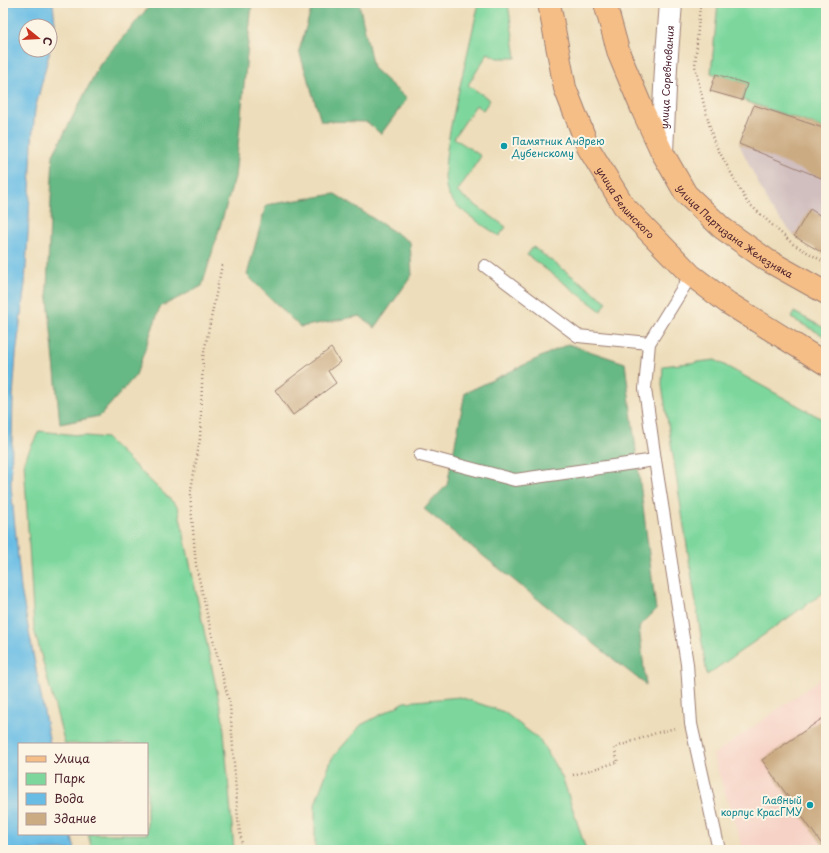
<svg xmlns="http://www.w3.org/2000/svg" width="829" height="853" font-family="'Playpen Sans',sans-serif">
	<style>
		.built { fill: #f6d1c5 }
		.industrial { fill: #d1bfbf }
		.green { fill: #7dd79d; stroke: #647b64 }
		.forest { fill: #66b884; stroke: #586c58 }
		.water { fill: #69bde5; stroke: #5a6e88 }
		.building { fill: #cbab82 }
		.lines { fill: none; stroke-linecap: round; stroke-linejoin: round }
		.service-casing { stroke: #9c7e72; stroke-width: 14 }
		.minor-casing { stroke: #9c7e72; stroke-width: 24 }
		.primary-casing { stroke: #9c7e72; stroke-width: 24 }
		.path { stroke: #9c7e72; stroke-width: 2.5; stroke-dasharray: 1 3; stroke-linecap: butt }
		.service { stroke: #fff; stroke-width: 12 }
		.minor { stroke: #fff; stroke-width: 22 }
		.primary { stroke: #f6be87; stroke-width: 22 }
		.culture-dot { fill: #0f9aa8; stroke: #fcf5e5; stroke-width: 1.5 }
		.labels { text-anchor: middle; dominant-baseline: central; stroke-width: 4; stroke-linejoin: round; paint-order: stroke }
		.street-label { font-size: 10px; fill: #4a1f2b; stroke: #fcf5e5 }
		.culture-label { font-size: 10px; fill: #0d838f; stroke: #fcf5e5; text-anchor: start }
	</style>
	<rect width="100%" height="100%" fill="#fcf5e5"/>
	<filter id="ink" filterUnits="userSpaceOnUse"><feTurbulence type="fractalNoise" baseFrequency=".025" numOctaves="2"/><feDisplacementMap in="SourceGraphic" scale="8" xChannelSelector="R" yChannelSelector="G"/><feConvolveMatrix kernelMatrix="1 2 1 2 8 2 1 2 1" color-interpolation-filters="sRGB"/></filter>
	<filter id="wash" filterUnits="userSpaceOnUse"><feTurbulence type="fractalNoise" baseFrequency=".012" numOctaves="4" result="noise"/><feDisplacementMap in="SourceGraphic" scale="16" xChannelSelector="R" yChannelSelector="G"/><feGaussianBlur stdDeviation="0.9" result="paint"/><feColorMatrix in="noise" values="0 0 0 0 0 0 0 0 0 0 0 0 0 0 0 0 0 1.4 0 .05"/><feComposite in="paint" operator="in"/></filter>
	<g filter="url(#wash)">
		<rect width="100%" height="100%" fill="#edddba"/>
		<!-- built -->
		<path class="built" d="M826 675V850H743L713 755Z"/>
		<!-- industrial -->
		<path class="industrial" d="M754 105 826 129V255L794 236 770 207 739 144Z"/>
		<!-- green -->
		<g class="green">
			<path d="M479 3H508L516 58H497L488 53 468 85 490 100 483 110 476 105 454 138 481 156 457 192 506 227 499 236C486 227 456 209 449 196 437 173 456 104 462 77 468 52 473 27 479 3Z"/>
			<path d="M718 3H826V129L742 100 747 84 711 73Z"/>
			<path d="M533 247 607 302 601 311 527 255Z"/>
			<path d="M794 312 826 329V337L791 318Z"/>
			<path d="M715 360 826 421V591L707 675 662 385 663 366Z"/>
			<path d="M39 431 106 438 178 507 223 720 234 850H92L88 834H147V744H65L34 629 24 461Z"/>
			<path d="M460 697 504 712 540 740 563 779 586 850H315V804L332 758 361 725 405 702Z"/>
		</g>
		<!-- forest -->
		<g class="forest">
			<path d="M152 3H252L235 177 202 286 160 307 136 375 100 416 60 424 47 288 53 155 100 64Z"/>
			<path d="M313 3H359L373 68 407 99 381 134 367 122 321 121 299 51Z"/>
			<path d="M335 194 410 242 412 275 375 328 360 316 300 327 247 275 266 205Z"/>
			<path d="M568 344 625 363 656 610 639 627 646 685 424 509 447 485 465 393Z"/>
		</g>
		<!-- water -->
		<path class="water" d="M3 3H53L55 24 50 49V26H26V50H50L35 110 32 141 29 217 25 284 16 355 13 396 11 486 21 589 50 744H19V834H71L75 850H3Z"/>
		<g id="blocks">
			<!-- building -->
			<g class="building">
				<path d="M716 74 747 84 742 100 710 91Z"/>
				<path d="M754 105 826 129V180L739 144Z"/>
				<path d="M810 209 826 219V255L794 236Z"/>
				<path d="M331 348 340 362 328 371 336 383 293 415 275 390Z"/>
				<path d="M826 716V850L762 760Z"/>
			</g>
		</g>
	</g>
	<g filter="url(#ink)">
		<use href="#blocks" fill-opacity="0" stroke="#9c7e72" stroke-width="1"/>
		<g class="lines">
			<defs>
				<g id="service">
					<path d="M485 266 578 336 649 343"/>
					<path d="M691 275 649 343 645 389 655 460 687 664 691 724 719 850"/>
					<path d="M420 455 515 480 655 460"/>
				</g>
				<g id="minor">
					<path id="s1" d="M662 152 666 67 671 3"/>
				</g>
				<g id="primary">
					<path id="s2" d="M549 3 565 88 589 149 624 206 691 275 728 303 826 364"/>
					<path id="s3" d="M605 3 619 54 643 111 662 152 686 194 722 228 767 260 826 293"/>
				</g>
			</defs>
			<!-- service casing -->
			<use href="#service" class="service-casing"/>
			<!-- minor casing -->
			<use href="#minor" class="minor-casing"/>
			<!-- primary casing -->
			<use href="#primary" class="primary-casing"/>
			<!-- path -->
			<g class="path">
				<path d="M700 3 695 66 703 101 714 142 747 202 793 244 826 263"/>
				<path d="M222 265 203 357 200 439 190 495 196 565 210 627 230 705 238 820 243 850"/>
				<path d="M573 775 618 762 614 748 656 733 675 728"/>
			</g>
			<!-- service -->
			<use href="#service" class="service"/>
			<!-- minor -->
			<use href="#minor" class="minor"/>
			<!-- primary -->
			<use href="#primary" class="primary"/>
		</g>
	</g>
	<!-- markers -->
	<g class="culture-dot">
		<circle cx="504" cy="146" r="4"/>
		<circle cx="810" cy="805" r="4"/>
	</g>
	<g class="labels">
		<!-- street labels -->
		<g class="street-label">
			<text stroke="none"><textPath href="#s1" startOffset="75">улица Соревнования</textPath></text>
			<text stroke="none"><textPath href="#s2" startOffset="217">улица Белинского</textPath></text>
			<text stroke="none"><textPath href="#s3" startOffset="270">улица Партизана Железняка</textPath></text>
		</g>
		<!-- culture labels -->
		<g class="culture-label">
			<text x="512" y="140">Памятник Андрею<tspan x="512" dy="12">Дубенскому</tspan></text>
			<text x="802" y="799" text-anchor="end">Главный<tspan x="802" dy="12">корпус КрасГМУ</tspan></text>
		</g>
	</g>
	<!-- margin -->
	<rect width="829" height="853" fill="none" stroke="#fcf5e5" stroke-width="16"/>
	<!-- legend -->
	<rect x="18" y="743" width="130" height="92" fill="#fcf5e5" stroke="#b59f9b"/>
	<rect x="26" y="756" width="20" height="6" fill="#f6be87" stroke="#b59f9b"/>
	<text x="54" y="763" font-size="12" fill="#4a1f2b">Улица</text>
	<rect x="26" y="773" width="20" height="12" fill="#7dd79d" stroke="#b59f9b"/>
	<text x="54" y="783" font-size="12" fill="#4a1f2b">Парк</text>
	<rect x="26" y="793" width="20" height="12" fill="#69bde5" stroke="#b59f9b"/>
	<text x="54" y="803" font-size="12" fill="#4a1f2b">Вода</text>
	<rect x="26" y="813" width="20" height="12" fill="#cbab82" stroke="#b59f9b"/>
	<text x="54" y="823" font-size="12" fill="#4a1f2b">Здание</text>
	<!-- north arrow -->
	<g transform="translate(38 38) rotate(108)"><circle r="19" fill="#fcf5e5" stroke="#b59f9b"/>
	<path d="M0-3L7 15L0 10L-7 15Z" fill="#c8321e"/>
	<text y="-6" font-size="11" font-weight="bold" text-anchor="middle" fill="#4a1f2b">С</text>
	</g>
</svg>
